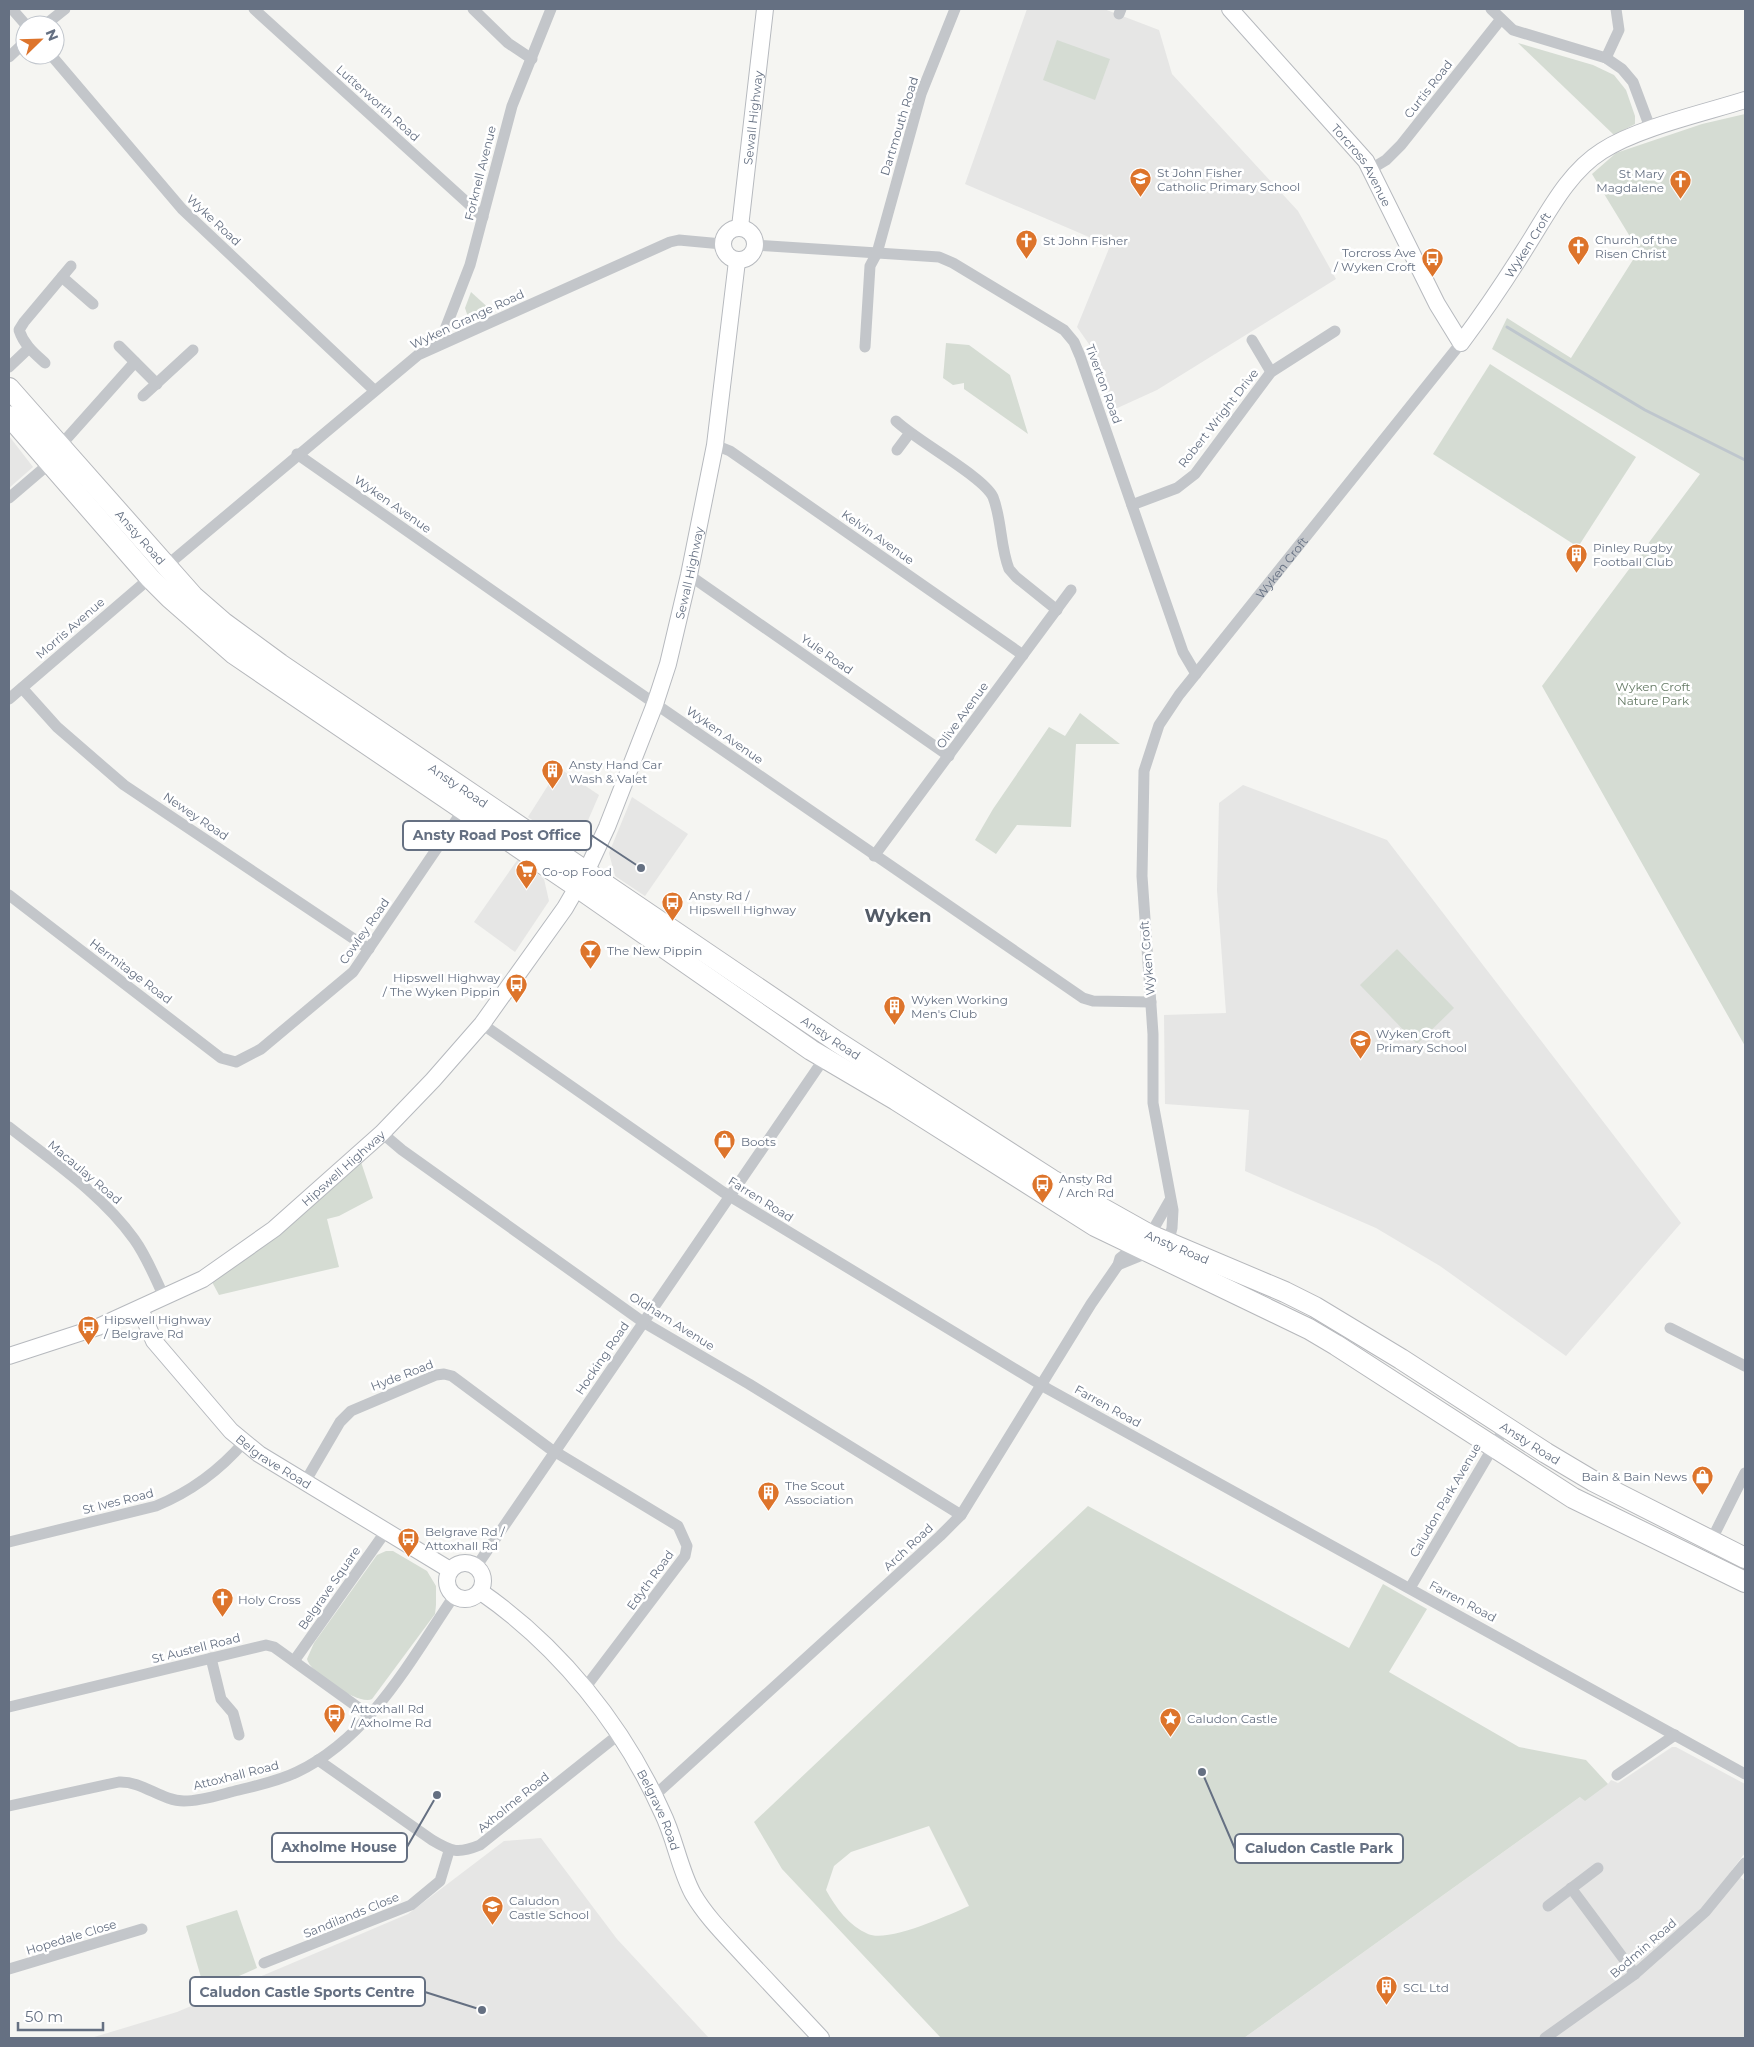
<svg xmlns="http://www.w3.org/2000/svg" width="1754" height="2047" font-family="Montserrat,sans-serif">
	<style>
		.built { fill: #e6e6e5 }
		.green { fill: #d5dcd3; fill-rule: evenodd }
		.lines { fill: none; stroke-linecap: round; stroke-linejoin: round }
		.stream { stroke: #bec6cd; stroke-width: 3 }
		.secondary-casing { stroke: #b6b9be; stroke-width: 18 }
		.highway-casing { stroke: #b6b8bc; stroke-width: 22 }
		.street { stroke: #c3c6ca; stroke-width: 11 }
		.secondary { stroke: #fff; stroke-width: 16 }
		.highway { stroke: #fff; stroke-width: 20 }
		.labels { text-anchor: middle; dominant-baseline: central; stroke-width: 5; stroke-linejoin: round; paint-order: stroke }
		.street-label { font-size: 12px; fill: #657082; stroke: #fff }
		.poi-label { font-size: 12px; fill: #657082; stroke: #fff; text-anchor: start }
		.park-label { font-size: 12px; fill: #647964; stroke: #fff }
		.district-label { font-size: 18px; font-weight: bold; fill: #535b67; stroke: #fff }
		.leader { fill: none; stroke: #657082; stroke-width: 2 }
		.callout-dot { fill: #657082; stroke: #fff; stroke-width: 2 }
		.callout { fill: #fff; stroke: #657082; stroke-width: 2 }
		.callout-label { font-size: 14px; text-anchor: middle; font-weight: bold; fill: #657082 }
	</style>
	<rect width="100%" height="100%" fill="#f5f5f2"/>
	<!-- built -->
	<g class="built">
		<path d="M1027 9H1104L1159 30 1172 74 1298 211 1336 279 1157 390 1113 410 1091 347 1077 327 1110 246 965 184Z"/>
		<path d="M9 436 33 467 9 488Z"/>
		<path d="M559 768 599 795 579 841 567 844 528 817Z"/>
		<path d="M1243 785 1387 840 1681 1223 1566 1356 1440 1266 1376 1228 1245 1171 1249 1110 1165 1104 1164 1015 1226 1013 1217 890 1219 803Z"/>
		<path d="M632 797 688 834 645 896 615 876 609 853Z"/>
		<path d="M518 859 544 879 549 901 515 952 474 922Z"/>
		<path d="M1672 1747H1676L1745 1784V1853L1732 1870 1745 1881V2038H1244L1580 1797 1608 1784 1611 1780 1618 1783Z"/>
		<path d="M541 1838 617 1939 709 2038H91L177 2012 408 1914 504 1841Z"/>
	</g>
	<!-- green -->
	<g class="green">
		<path d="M1057 40 1110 59 1095 100 1043 80Z"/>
		<path d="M1518 43 1593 65 1614 75 1626 90 1635 116V124L1614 135Z"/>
		<path d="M1745 114V1046L1542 686 1700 474 1492 349 1507 318 1571 358 1636 255 1643 258 1592 174 1616 153 1702 124Z"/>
		<path d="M471 292 493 312 476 320H469L465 308Z"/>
		<path d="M946 343 969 345 1010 375 1028 434 964 389V383L953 385 943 378Z"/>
		<path d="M1490 364 1636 457 1578 547 1433 454Z"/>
		<path d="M1080 713 1120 744H1076L1071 827 1017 825 996 854 975 840 993 809 1049 727 1065 736Z"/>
		<path d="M1397 949 1454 1008 1417 1044 1360 985Z"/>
		<path d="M361 1162 373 1198 339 1216 327 1219 339 1267 219 1295 212 1282 260 1249Z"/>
		<path d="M1088 1506 1349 1648 1383 1584 1427 1609 1389 1672 1519 1747 1586 1760 1608 1784 1585 1801 1580 1797 1244 2038H941L782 1869 754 1822ZM929 1826 969 1906C949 1915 888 1943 868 1934 849 1926 836 1908 826 1890L834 1866 851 1852Z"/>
		<path d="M386 1551H393L427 1571 436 1586V1605L435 1614 372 1699C359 1706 310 1673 307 1659L314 1643 377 1555Z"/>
		<path d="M237 1910 257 1968 205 1991 186 1926Z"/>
	</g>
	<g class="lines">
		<!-- stream -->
		<path class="stream" d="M1507 327 1645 410 1745 460"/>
		<defs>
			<g id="secondary">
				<path id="s2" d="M1230 9 1366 161 1437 304 1461 343C1484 312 1505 281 1525 249 1547 215 1567 173 1602 151 1637 128 1704 113 1745 100"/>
				<path id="s3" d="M740 227 765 9"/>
				<circle cx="739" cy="244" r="16"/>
				<path id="s4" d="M140 1309 154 1341 231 1431 259 1454 450 1570"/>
				<path id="s5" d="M9 1356 98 1327 203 1279 274 1229 382 1133 433 1080 482 1024 565 908 587 870 607 827 655 704 668 664 689 575 715 445 737 261"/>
				<circle cx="465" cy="1581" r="18"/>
				<path id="s6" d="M481 1592C559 1646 623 1725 662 1812 675 1838 679 1868 693 1894 707 1918 727 1937 746 1958 771 1985 796 2011 821 2038"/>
			</g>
			<g id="highway">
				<path id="s7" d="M9 388 193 596 224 623 280 664 836 1041 1052 1180 1150 1235 1285 1292 1315 1307 1401 1359 1546 1453 1593 1481 1745 1558"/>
				<path d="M9 416 150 578 170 598 234 654 577 887 811 1050 896 1100 1095 1226 1309 1329 1336 1345 1573 1498 1745 1582"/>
			</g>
		</defs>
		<!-- secondary casing -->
		<use href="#secondary" class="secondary-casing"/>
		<!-- highway casing -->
		<use href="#highway" class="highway-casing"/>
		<!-- street -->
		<g class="street">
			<path d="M12 9 26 25"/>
			<path d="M254 9 483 217"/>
			<path d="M473 9 508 43 532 59"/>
			<path d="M1491 9 1513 30 1606 58 1622 69 1633 82 1651 130"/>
			<path d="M1119 14 1121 9"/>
			<path d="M45 25 65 9"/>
			<path d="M51 55 182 209 374 390"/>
			<path d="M9 57 25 42"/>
			<path d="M1606 58 1619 30 1616 9"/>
			<path d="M1371 169 1386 160 1401 145 1501 19"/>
			<path d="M755 245 939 257 953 263 1064 330 1074 342 1080 356 1183 652 1196 674"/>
			<path d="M62 277 93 304"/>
			<path d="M1252 340 1271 372"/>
			<path d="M439 345 470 265 512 106 551 9"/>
			<path d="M119 346 157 384"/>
			<path d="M865 347 870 266 877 253 921 94 955 9"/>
			<path d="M45 363C34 353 24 345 19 330L24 322 71 266"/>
			<path d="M9 367 29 348"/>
			<path d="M143 396 193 350"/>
			<path d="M896 421C917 441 984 477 993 497 1002 520 1000 546 1009 569L1016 577 1057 610"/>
			<path d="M715 445 730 451 1023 655"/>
			<path d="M60 446 135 362"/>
			<path d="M897 450 909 434"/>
			<path d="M297 454 593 661 1083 998 1093 1001 1151 1002"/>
			<path d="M9 498 50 463"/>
			<path d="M1132 505 1177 488 1195 474 1271 372 1335 331"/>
			<path d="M165 567 418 355 670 242 679 240 722 244"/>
			<path d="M689 575 949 756"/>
			<path d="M22 688 57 727 124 785 369 949"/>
			<path d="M9 699 150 578"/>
			<path d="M874 856 1071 590"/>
			<path d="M9 895 221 1058 236 1062 261 1049 353 972 463 810"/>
			<path d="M482 1024 723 1192 1048 1389 1745 1774"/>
			<path d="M9 1127C52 1161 102 1194 134 1239 147 1257 155 1278 164 1297"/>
			<path d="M382 1133 402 1150 643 1322 749 1384 961 1515"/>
			<path id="s1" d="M1118 1265 1157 1249 1170 1236 1172 1228 1173 1210 1153 1103V1034L1142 876 1144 771 1159 725 1179 695 1461 343"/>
			<path d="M1670 1328 1745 1366"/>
			<path d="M305 1482 340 1422 351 1411 436 1375 444 1374 452 1376 549 1448 678 1526 687 1546 685 1556 585 1688"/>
			<path d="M1711 1541 1745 1473"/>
			<path d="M9 1542 156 1506C190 1492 220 1470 244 1442"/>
			<path d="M476 1567 819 1066"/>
			<path d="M1410 1588 1505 1427"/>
			<path d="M211 1658 221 1699 233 1713 239 1735"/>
			<path d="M294 1661 386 1531"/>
			<path d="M9 1707 266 1645 274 1647 370 1716"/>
			<path d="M318 1760 432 1840C452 1852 458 1854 480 1845L618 1735"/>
			<path d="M1617 1775 1675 1735"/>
			<path d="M654 1796 940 1536 961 1515 1091 1304 1118 1265 1120 1258 1150 1235 1170 1200"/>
			<path d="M9 1806 119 1782C143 1781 161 1801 184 1801 202 1801 222 1794 239 1790 259 1785 279 1781 297 1772 370 1737 410 1661 454 1596"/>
			<path d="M1571 1888 1635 1974"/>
			<path d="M1548 1906 1598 1868"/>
			<path d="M264 1963 411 1905 440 1881 449 1851"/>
			<path d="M9 1969 142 1929"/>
			<path d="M1545 2038 1635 1974 1705 1912 1745 1863"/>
		</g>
		<!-- secondary -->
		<use href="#secondary" class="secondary"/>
		<!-- highway -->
		<use href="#highway" class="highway"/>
	</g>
	<!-- icons -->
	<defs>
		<symbol id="school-pin" viewBox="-11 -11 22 30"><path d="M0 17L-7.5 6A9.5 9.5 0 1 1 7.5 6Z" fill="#dd742b" stroke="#fff"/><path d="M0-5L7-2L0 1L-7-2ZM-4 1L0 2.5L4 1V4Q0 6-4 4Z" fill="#fff"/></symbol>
		<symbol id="church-pin" viewBox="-11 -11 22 30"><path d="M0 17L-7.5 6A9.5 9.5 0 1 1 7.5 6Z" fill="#dd742b" stroke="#fff"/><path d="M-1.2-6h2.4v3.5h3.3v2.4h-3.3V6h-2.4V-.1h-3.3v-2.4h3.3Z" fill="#fff"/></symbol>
		<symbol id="bus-pin" viewBox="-11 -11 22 30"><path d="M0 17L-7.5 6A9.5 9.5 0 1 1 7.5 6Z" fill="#dd742b" stroke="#fff"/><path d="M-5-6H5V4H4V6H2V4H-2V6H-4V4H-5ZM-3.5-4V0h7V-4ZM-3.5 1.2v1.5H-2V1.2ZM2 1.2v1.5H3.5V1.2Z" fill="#fff"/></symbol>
		<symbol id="building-pin" viewBox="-11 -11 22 30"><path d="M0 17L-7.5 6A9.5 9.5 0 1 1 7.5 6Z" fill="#dd742b" stroke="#fff"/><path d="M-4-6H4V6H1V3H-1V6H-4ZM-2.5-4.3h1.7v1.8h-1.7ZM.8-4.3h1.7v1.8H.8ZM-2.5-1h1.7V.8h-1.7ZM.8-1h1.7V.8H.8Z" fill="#fff"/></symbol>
		<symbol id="supermarket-pin" viewBox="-11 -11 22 30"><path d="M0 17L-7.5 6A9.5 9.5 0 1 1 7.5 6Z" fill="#dd742b" stroke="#fff"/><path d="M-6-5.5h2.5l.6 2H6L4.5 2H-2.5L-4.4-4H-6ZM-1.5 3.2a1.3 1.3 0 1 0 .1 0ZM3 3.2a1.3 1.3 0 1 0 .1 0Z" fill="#fff"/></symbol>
		<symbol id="bar-pin" viewBox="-11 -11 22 30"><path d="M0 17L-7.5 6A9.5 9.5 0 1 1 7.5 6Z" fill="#dd742b" stroke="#fff"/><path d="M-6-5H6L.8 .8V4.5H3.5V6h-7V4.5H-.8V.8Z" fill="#fff"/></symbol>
		<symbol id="shop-pin" viewBox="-11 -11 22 30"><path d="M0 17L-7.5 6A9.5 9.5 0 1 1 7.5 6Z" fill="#dd742b" stroke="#fff"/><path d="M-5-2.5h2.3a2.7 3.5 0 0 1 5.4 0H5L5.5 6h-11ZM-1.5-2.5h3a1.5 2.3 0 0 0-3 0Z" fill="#fff"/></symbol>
		<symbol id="sight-pin" viewBox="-11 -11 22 30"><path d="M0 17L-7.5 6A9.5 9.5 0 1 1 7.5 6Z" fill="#dd742b" stroke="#fff"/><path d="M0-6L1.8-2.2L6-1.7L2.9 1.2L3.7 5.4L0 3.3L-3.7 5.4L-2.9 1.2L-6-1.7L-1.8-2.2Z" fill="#fff"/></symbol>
	</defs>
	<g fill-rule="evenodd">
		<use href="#school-pin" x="1128" y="166" width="25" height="34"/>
		<use href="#church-pin" x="1668" y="168" width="25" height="34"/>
		<use href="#church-pin" x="1014" y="228" width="25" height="34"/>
		<use href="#church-pin" x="1566" y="234" width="25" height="34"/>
		<use href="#bus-pin" x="1420" y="246" width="25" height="34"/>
		<use href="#building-pin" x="1564" y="542" width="25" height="34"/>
		<use href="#building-pin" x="540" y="758" width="25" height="34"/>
		<use href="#supermarket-pin" x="514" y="858" width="25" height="34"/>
		<use href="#bus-pin" x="660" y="890" width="25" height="34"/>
		<use href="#bar-pin" x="578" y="938" width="25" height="34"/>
		<use href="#bus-pin" x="504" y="972" width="25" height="34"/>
		<use href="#building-pin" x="882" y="994" width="25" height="34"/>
		<use href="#school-pin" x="1348" y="1028" width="25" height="34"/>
		<use href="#shop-pin" x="712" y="1128" width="25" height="34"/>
		<use href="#bus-pin" x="1030" y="1172" width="25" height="34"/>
		<use href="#bus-pin" x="76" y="1314" width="25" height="34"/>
		<use href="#shop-pin" x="1690" y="1464" width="25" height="34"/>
		<use href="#building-pin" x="756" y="1480" width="25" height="34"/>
		<use href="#bus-pin" x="396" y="1526" width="25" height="34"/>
		<use href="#church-pin" x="210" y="1586" width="25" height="34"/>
		<use href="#bus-pin" x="322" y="1702" width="25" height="34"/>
		<use href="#sight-pin" x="1158" y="1706" width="25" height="34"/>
		<use href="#school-pin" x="480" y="1894" width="25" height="34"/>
		<use href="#building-pin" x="1374" y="1974" width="25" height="34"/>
	</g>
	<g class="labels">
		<!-- street labels -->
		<g class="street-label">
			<text transform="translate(1428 89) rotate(-52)">Curtis Road</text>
			<text transform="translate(378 103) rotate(42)">Lutterworth Road</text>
			<text stroke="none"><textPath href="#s3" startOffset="110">Sewall Highway</textPath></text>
			<text transform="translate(899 126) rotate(-73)">Dartmouth Road</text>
			<text stroke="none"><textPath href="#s2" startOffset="205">Torcross Avenue</textPath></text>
			<text transform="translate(480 173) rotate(-76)">Forknell Avenue</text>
			<text transform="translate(214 220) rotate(43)">Wyke Road</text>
			<text stroke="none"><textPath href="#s2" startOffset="528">Wyken Croft</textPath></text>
			<text transform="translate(467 319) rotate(-25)">Wyken Grange Road</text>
			<text transform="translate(1104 384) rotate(70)">Tiverton Road</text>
			<text transform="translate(1218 418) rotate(-52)">Robert Wright Drive</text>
			<text transform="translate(393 504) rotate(35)">Wyken Avenue</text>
			<text transform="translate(878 537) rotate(35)">Kelvin Avenue</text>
			<text stroke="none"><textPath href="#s7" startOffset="199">Ansty Road</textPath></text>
			<text stroke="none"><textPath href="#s1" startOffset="776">Wyken Croft</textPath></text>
			<text stroke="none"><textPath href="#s5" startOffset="1090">Sewall Highway</textPath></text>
			<text transform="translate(70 628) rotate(-41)">Morris Avenue</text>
			<text transform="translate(827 654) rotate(35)">Yule Road</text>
			<text transform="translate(962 715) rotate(-54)">Olive Avenue</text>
			<text transform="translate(725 735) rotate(35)">Wyken Avenue</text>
			<text stroke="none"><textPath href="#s7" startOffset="604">Ansty Road</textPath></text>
			<text transform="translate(196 816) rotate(34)">Newey Road</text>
			<text transform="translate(364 931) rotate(-55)">Cowley Road</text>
			<text transform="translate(1147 958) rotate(-95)">Wyken Croft</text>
			<text transform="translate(131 971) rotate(37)">Hermitage Road</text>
			<text stroke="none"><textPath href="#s7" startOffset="1054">Ansty Road</textPath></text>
			<text stroke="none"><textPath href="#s5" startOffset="388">Hipswell Highway</textPath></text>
			<text transform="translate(85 1172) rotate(40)">Macaulay Road</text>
			<text transform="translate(761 1199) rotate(32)">Farren Road</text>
			<text stroke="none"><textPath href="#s7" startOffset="1459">Ansty Road</textPath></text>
			<text transform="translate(672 1321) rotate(32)">Oldham Avenue</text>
			<text transform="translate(602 1358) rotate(-56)">Hocking Road</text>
			<text transform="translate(402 1375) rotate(-21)">Hyde Road</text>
			<text transform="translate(1108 1406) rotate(29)">Farren Road</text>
			<text stroke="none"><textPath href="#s7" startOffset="1864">Ansty Road</textPath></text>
			<text stroke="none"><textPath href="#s4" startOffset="206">Belgrave Road</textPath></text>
			<text transform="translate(1445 1500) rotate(-60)">Caludon Park Avenue</text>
			<text transform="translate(118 1501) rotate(-14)">St Ives Road</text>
			<text transform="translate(908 1547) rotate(-43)">Arch Road</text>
			<text transform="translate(650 1580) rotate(-54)">Edyth Road</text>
			<text transform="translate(329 1588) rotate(-55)">Belgrave Square</text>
			<text transform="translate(1463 1601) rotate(28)">Farren Road</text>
			<text transform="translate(196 1648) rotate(-14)">St Austell Road</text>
			<text transform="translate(236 1775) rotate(-14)">Attoxhall Road</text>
			<text transform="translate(513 1802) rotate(-39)">Axholme Road</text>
			<text stroke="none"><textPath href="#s6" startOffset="285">Belgrave Road</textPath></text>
			<text transform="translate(351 1915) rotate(-22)">Sandilands Close</text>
			<text transform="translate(71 1937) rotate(-17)">Hopedale Close</text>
			<text transform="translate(1643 1948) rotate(-41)">Bodmin Road</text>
		</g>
		<!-- poi labels -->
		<g class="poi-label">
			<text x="1157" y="172">St John Fisher<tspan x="1157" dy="14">Catholic Primary School</tspan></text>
			<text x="1664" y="173" text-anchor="end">St Mary<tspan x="1664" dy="14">Magdalene</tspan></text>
			<text x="1595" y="239">Church of the<tspan x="1595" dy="14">Risen Christ</tspan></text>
			<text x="1043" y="240">St John Fisher</text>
			<text x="1416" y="252" text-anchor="end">Torcross Ave<tspan x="1416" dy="14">/ Wyken Croft</tspan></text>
			<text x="1593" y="547">Pinley Rugby<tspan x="1593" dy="14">Football Club</tspan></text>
			<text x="569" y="764">Ansty Hand Car<tspan x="569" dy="14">Wash &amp; Valet</tspan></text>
			<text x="542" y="871">Co-op Food</text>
			<text x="689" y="895">Ansty Rd /<tspan x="689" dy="14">Hipswell Highway</tspan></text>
			<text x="607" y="950">The New Pippin</text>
			<text x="500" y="977" text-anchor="end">Hipswell Highway<tspan x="500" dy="14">/ The Wyken Pippin</tspan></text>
			<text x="911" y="999">Wyken Working<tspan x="911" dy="14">Men's Club</tspan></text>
			<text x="1376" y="1033">Wyken Croft<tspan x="1376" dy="14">Primary School</tspan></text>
			<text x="741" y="1141">Boots</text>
			<text x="1059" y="1178">Ansty Rd<tspan x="1059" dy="14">/ Arch Rd</tspan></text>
			<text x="104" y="1319">Hipswell Highway<tspan x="104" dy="14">/ Belgrave Rd</tspan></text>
			<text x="1687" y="1476" text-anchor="end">Bain &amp; Bain News</text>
			<text x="785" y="1485">The Scout<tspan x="785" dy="14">Association</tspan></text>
			<text x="425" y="1531">Belgrave Rd /<tspan x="425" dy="14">Attoxhall Rd</tspan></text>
			<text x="238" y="1599">Holy Cross</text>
			<text x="351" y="1708">Attoxhall Rd<tspan x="351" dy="14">/ Axholme Rd</tspan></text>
			<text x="1187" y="1718">Caludon Castle</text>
			<text x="509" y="1900">Caludon<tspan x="509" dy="14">Castle School</tspan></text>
			<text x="1403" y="1987">SCL Ltd</text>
		</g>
		<!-- park labels -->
		<g class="park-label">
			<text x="1653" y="686">Wyken Croft<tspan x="1653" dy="14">Nature Park</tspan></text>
		</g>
		<!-- district labels -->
		<g class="district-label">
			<text x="898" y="916">Wyken</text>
		</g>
	</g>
	<!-- callouts -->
	<path class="leader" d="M641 868L591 835M437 1795L407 1847M1202 1772L1235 1849M482 2010L425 1992"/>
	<g class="callout-dot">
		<circle cx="641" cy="868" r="5"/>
		<circle cx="437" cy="1795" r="5"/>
		<circle cx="1202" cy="1772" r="5"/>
		<circle cx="482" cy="2010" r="5"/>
	</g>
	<g class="callout">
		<rect x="403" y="821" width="188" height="29" rx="5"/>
		<rect x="272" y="1833" width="135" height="29" rx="5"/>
		<rect x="1235" y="1834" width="168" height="29" rx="5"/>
		<rect x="190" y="1977" width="235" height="29" rx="5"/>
	</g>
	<g class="callout-label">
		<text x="497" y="840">Ansty Road Post Office</text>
		<text x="339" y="1852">Axholme House</text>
		<text x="1319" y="1853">Caludon Castle Park</text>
		<text x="307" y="1997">Caludon Castle Sports Centre</text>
	</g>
	<!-- border -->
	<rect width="1754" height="2047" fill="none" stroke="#657082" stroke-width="20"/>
	<!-- north arrow -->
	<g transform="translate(40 40) rotate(67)"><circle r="24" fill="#ffffff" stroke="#c1c6cd"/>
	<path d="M0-4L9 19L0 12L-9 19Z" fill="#dd742b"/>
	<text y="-8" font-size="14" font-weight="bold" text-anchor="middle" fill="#657082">N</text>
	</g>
	<!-- scale -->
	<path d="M18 2022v8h85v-8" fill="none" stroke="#657082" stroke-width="2.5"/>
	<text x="25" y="2022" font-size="15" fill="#657082" stroke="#ffffff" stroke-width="4" paint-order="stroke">50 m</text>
</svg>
